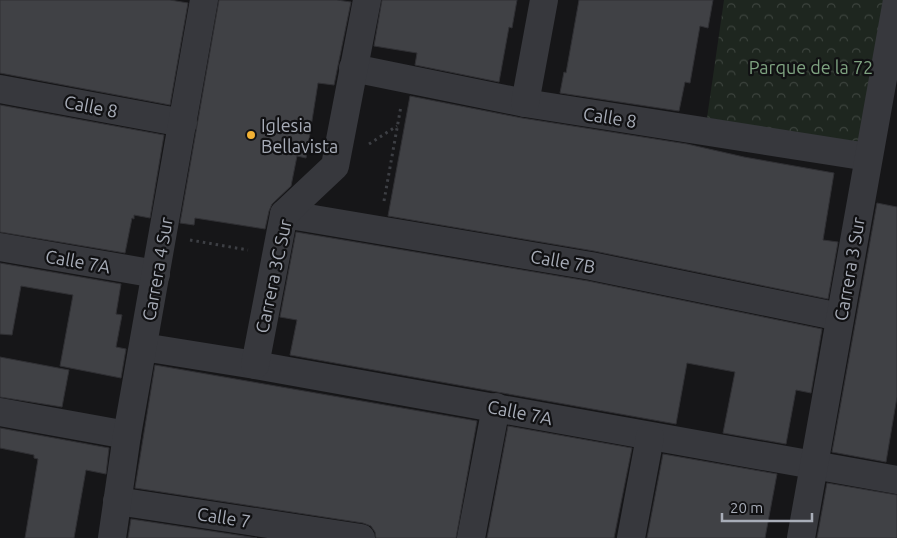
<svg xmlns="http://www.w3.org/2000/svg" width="897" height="538" font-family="Ubuntu,sans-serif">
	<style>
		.park { fill: url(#park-crowns) }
		.building { fill: #404145; stroke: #303034 }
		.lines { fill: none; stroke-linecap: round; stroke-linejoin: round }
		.path { stroke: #3d3f44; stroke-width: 3; stroke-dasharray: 2.5 4; stroke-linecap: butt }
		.minor { stroke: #37383d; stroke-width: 28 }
		.poi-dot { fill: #f2b134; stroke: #111113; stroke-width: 2 }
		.labels { text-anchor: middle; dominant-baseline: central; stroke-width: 4.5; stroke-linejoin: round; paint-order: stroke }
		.park-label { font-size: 18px; fill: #7fa381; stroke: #111113 }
		.street-label { font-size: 18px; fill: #a8adb8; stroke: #111113 }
		.poi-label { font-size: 18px; fill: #a8adb8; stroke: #111113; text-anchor: start }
	</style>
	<defs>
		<pattern id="park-crowns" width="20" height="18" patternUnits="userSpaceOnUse" patternTransform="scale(1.25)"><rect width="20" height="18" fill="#1e261f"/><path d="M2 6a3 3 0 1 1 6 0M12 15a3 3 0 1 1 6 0" fill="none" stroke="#3c433d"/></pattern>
	</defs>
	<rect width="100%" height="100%" fill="#161618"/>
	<!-- park -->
	<path class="park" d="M724 0H890L866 145 707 118Z"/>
	<!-- building -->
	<g class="building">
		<path d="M0 0H170L188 3 170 105 0 73Z"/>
		<path d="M219 0H337L351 2 334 85 318 83 306 158 297 156 291 186 272 204 269 211 265 229 195 218 194 225 180 223Z"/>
		<path d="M382 0H517L512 28 509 27 499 82 415 65 417 53 374 46Z"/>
		<path d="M579 0H713L708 28 700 26 690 83 685 82 679 111 560 93 564 72 566 73Z"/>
		<path d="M410 96 522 118 687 144 744 157 834 173 823 240 838 242 828 299 594 251 388 216Z"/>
		<path d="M0 105 164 135 150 218 134 215V219L132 218 125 253 0 232Z"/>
		<path d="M877 203 897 207V397L886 462 832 452Z"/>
		<path d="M296 232 588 281 822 329 811 393 796 390 786 444 723 433 735 372 687 363 676 424 290 355 297 320 280 317Z"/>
		<path d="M0 263 121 284 116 314 122 315 116 347 126 349 121 378 60 366 73 295 21 286 12 335 0 334Z"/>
		<path d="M0 357 69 370 62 407 0 397Z"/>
		<path d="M155 365 477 421 456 538H376L375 532 371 526 363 523 135 488Z"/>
		<path d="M508 426 632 448 614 538H487Z"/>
		<path d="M0 428 109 448 106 474 86 470 74 538H25L38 459 34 458V455L0 448Z"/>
		<path d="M663 454 777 474 765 538H647Z"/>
		<path d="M827 483 897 495V538H817Z"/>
		<path d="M131 519 257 538H128Z"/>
	</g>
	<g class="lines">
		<!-- path -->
		<g class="path">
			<path d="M369 144 397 126"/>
			<path d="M384 201 401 106"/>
			<path d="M190 240 248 250"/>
		</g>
		<!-- minor -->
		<g class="minor">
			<path d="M353 68 525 103 868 157"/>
			<path d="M0 89 183 123"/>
			<path d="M525 103 544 0"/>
			<path d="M284 214 591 266 840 317"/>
			<path d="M0 247 156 274"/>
			<path d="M143 347 255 365 897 480"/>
			<path d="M255 365 284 214 335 166 367 0"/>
			<path d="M0 412 127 435"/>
			<path d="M117 501 361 538"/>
			<path d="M112 538 127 435 204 0"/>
			<path d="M471 538 496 407"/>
			<path d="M631 538 650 437"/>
			<path d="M801 538 897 0"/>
		</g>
	</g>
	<!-- markers -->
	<circle class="poi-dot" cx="251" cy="135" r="5"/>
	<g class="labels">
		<!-- park labels -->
		<g class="park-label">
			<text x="811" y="67">Parque de la 72</text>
		</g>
		<!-- street labels -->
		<g class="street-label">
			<text transform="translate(91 106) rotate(11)">Calle 8</text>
			<text transform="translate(610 117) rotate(9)">Calle 8</text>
			<text transform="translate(78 261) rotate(10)">Calle 7A</text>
			<text transform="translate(563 261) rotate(10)">Calle 7B</text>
			<text transform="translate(157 269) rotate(-80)">Carrera 4 Sur</text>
			<text transform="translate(849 269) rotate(-80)">Carrera 3 Sur</text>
			<text transform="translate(273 276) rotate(-78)">Carrera 3C Sur</text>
			<text transform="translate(520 412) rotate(11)">Calle 7A</text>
			<text transform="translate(224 517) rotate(9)">Calle 7</text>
		</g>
		<!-- poi labels -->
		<g class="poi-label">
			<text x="261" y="125">Iglesia<tspan x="261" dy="21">Bellavista</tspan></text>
		</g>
	</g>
	<!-- scale -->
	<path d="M722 513v8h90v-8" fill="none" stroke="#a8adb8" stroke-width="2.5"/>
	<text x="730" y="513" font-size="15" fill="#a8adb8" stroke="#111113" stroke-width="4" paint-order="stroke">20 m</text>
</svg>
